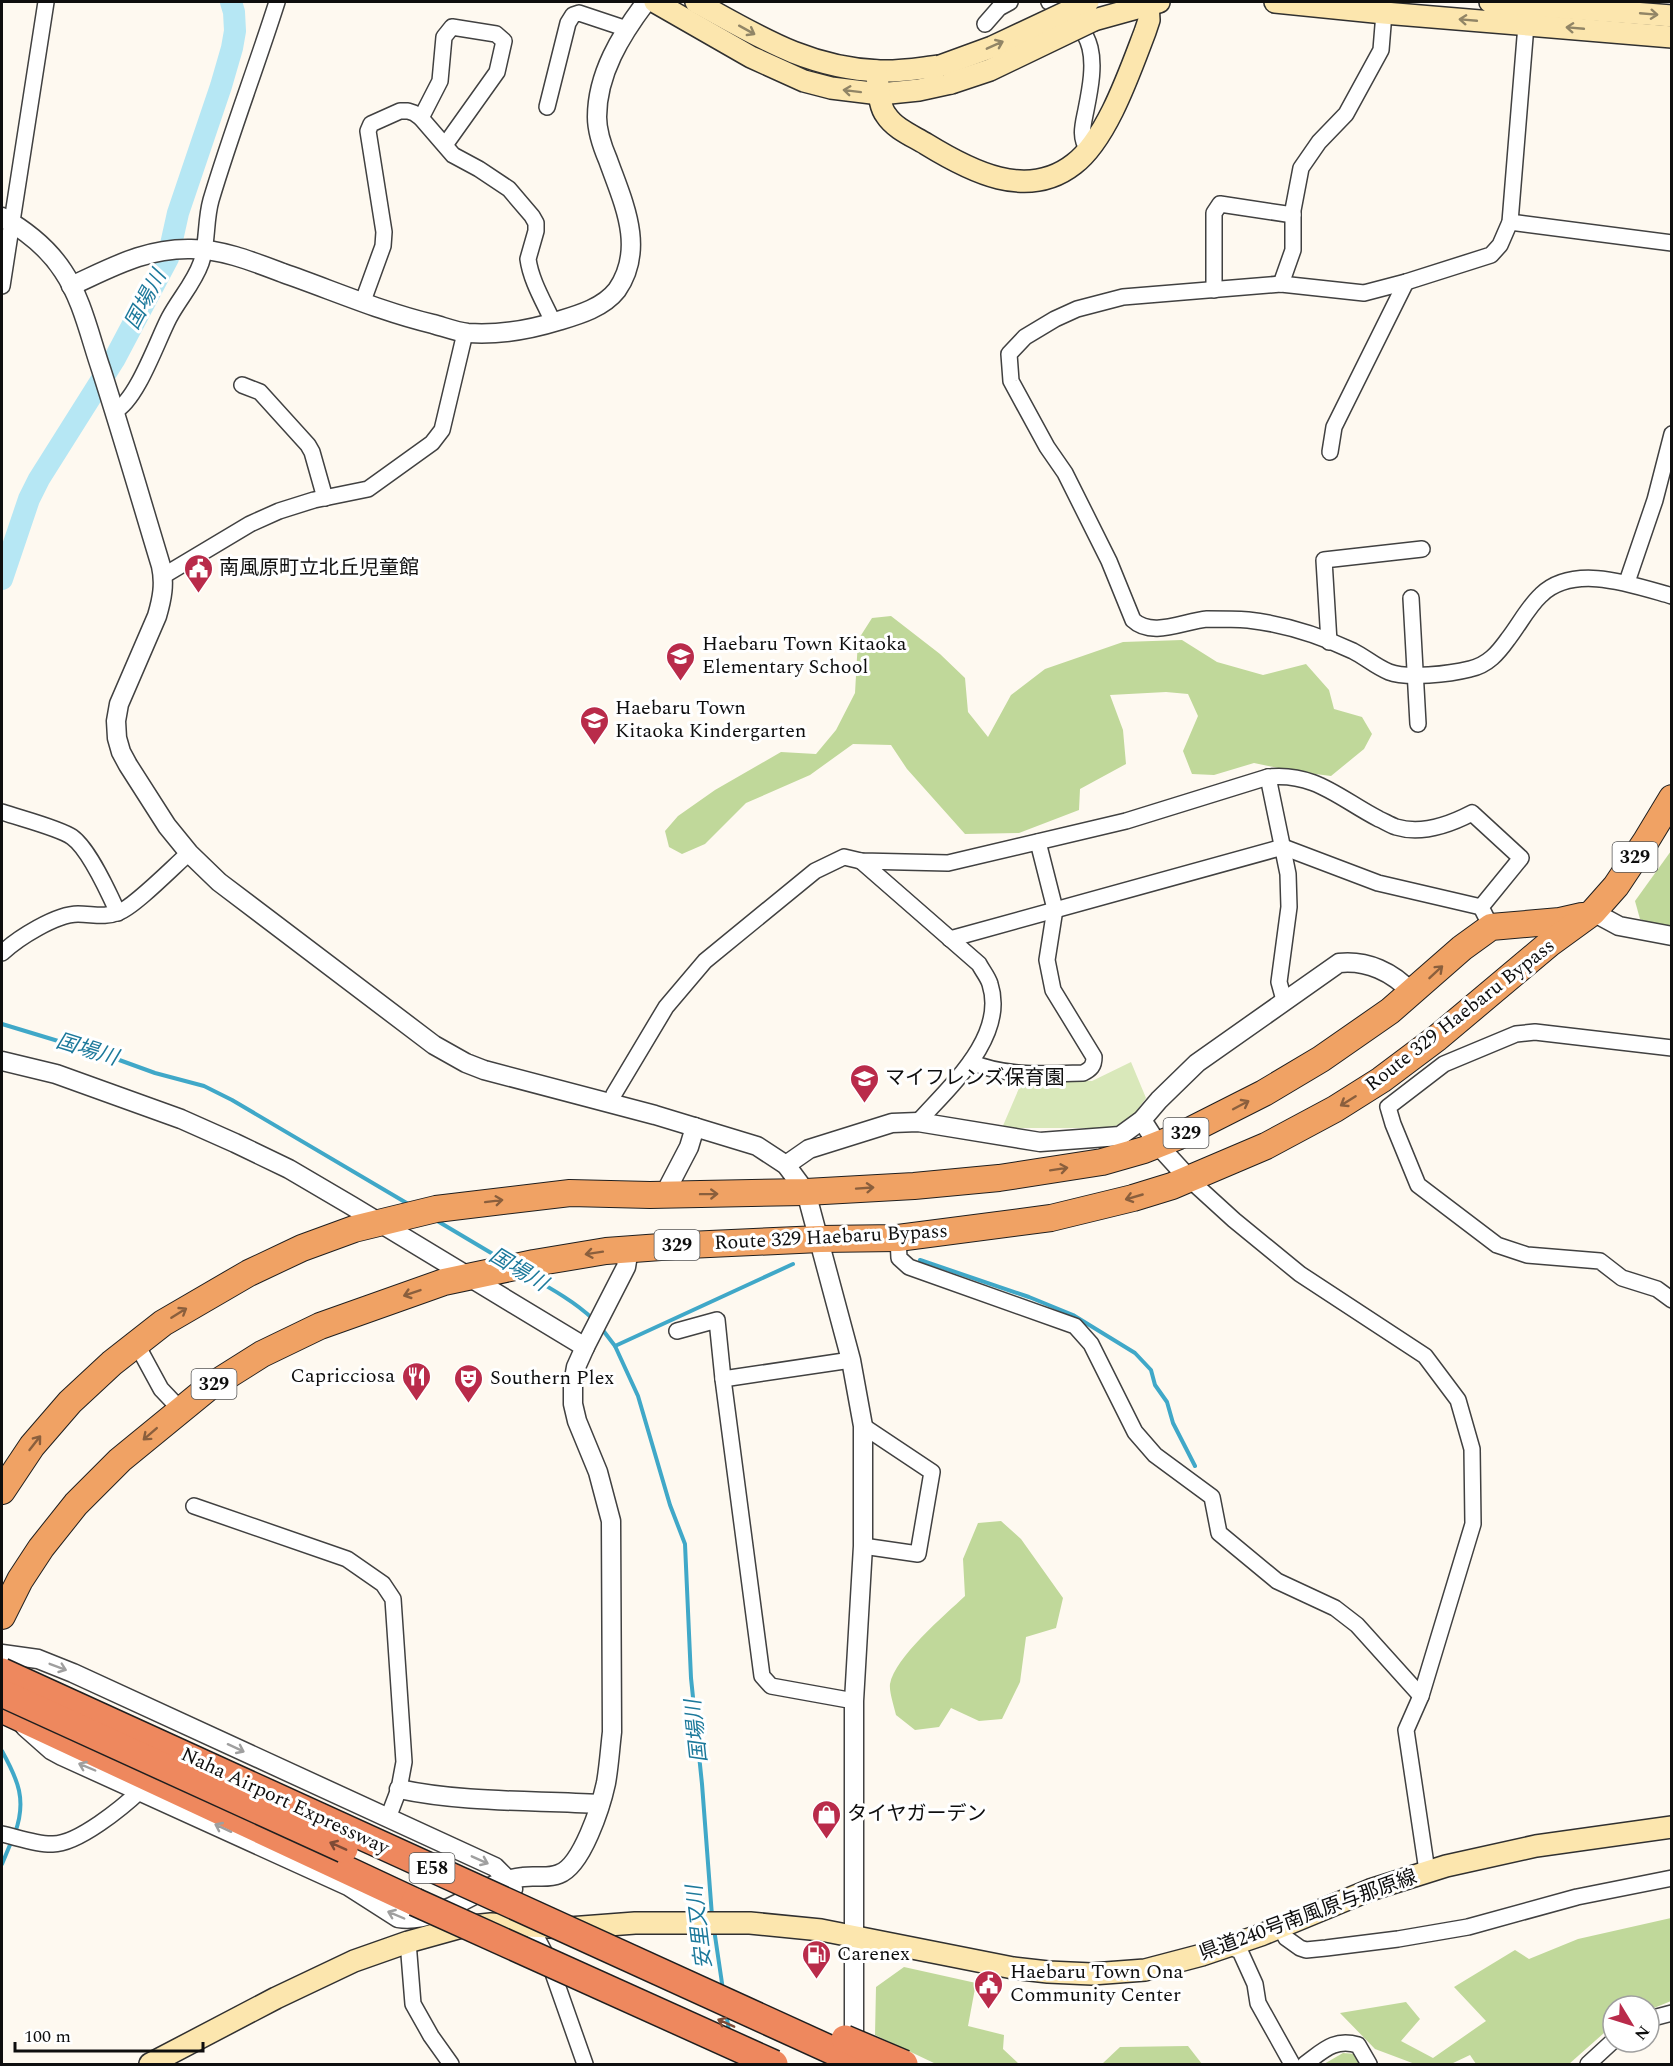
<svg xmlns="http://www.w3.org/2000/svg" width="1673" height="2066" font-family="Spectral,'Noto Sans JP',serif">
	<style>
		.green { fill: #d9e8ba }
		.forest { fill: #c0d89a }
		.lines { fill: none; stroke-linecap: round; stroke-linejoin: round }
		.stream { stroke: #40a8c8; stroke-width: 4 }
		.river { stroke: #b6e7f4; stroke-width: 22 }
		.minor-casing { stroke: #414141; stroke-width: 18 }
		.tertiary-casing { stroke: #414141; stroke-width: 21 }
		.secondary-casing { stroke: #303030; stroke-width: 24 }
		.trunk-casing { stroke: #1f1f1f; stroke-width: 28 }
		.motorway-casing { stroke: #1f1f1f; stroke-width: 30 }
		.minor { stroke: #fff; stroke-width: 15 }
		.tertiary { stroke: #fff; stroke-width: 18 }
		.secondary { stroke: #fce6ae; stroke-width: 21 }
		.trunk { stroke: #f0a264; stroke-width: 26 }
		.motorway { stroke: #ee885e; stroke-width: 27 }
		.secondary-bridge-casing { stroke: #303030; stroke-width: 24; stroke-linecap: butt }
		.motorway-bridge-casing { stroke: #1f1f1f; stroke-width: 30; stroke-linecap: butt }
		.secondary-bridge { stroke: #fce6ae; stroke-width: 21 }
		.motorway-bridge { stroke: #ee885e; stroke-width: 27 }
		.oneway { stroke: #918566 }
		.oneway2 { stroke: #8a5f3d }
		.oneway3 { stroke: #9f9f9f }
		.oneway4 { stroke: #7e4b36 }
		.labels { text-anchor: middle; dominant-baseline: central; stroke-width: 6; stroke-linejoin: round; paint-order: stroke }
		.shield { fill: #fff; stroke: #565656; stroke-width: 1.5 }
		.shield-label { font-size: 18px; font-weight: bold; fill: #0e0e0e }
		.poi-label { font-size: 20px; fill: #0e0e0e; stroke: #fff; text-anchor: start }
		.street-label { font-size: 20px; fill: #0e0e0e; stroke: #fff }
		.water-label { font-size: 21px; font-style: italic; fill: #1c799b; stroke: #fff }
	</style>
	<rect width="100%" height="100%" fill="#fef9f0"/>
	<!-- green -->
	<path class="green" d="M1131 1062 1146 1098 1128 1123 1106 1128H1002L1023 1079 1092 1081Z"/>
	<!-- forest -->
	<g class="forest">
		<path d="M891 616 940 654 965 678 968 712 988 737 1011 695 1045 669 1123 642 1182 640 1217 662 1263 675 1306 664 1329 690 1334 709 1362 717 1372 734 1364 749 1331 776 1292 771 1254 763 1214 775 1192 774 1183 751 1198 716 1188 694 1166 692 1110 695 1123 730 1126 764 1080 789 1079 810 1019 833 965 834 907 769 891 745 853 744 810 775 746 803 705 844 682 854 669 847 665 831 678 816 715 790 781 752 816 754 836 730 855 693 858 640 872 618Z"/>
		<path d="M1671 851V928L1658 926 1640 919 1635 901Z"/>
		<path d="M1001 1521 1021 1539 1063 1598 1056 1628 1026 1637 1020 1682 1002 1719 979 1721 951 1708 939 1727 915 1730 896 1715C894 1706 889 1692 890 1684 895 1657 945 1615 965 1596L963 1559 978 1523Z"/>
		<path d="M1671 1918V2001L1649 2010V2006H1613V2025L1569 2064H1476L1470 2055 1451 2064H1415L1375 2049 1340 2013 1406 2002 1420 2019 1401 2041 1433 2058 1486 2021 1454 1987 1515 1950 1529 1959 1578 1939Z"/>
		<path d="M904 1967 976 1983 968 2026 1004 2035 1003 2049 1019 2064H936L875 2035 876 1987Z"/>
		<path d="M1188 2046 1202 2064H1102L1120 2047Z"/>
		<path d="M1343 2053 1356 2054 1362 2064H1324Z"/>
	</g>
	<g class="lines">
		<!-- stream -->
		<g class="stream">
			<path d="M2 1024 111 1057 155 1073 204 1086 232 1100 410 1205"/>
			<path d="M434 1219 503 1260"/>
			<path d="M920 1260 1029 1297 1073 1315 1135 1353 1151 1370 1155 1385 1167 1402 1173 1423 1195 1466"/>
			<path d="M527 1275C550 1288 574 1301 593 1319"/>
			<path d="M602 1329 615 1346 638 1396 670 1505 685 1544 691 1678 702 1784 712 1916"/>
			<path d="M615 1346 793 1264"/>
			<path d="M2 1751C18 1780 27 1800 15 1833"/>
			<path d="M2 1864 12 1840"/>
			<path d="M714 1929 723 1990"/>
			<path d="M726 2012 729 2031"/>
		</g>
		<!-- river -->
		<path class="river" d="M2 579 29 499 39 479 114 360 168 258 178 213 221 86 232 48 235 31 234 12 231 2"/>
		<defs>
			<g id="minor">
				<path d="M1049 2C1099 30 1096 60 1086 110 1083 125 1079 137 1088 150"/>
				<path d="M985 24 999 8 1010 2"/>
				<path d="M1526 25 1510 222 1500 245 1491 255 1406 282 1364 293 1281 284 1123 297 1077 309 1055 319 1025 337 1009 354 1011 381 1047 447 1065 473 1109 561 1133 620C1152 638 1184 621 1207 619 1220 619 1235 619 1248 620 1284 624 1321 636 1353 651 1365 657 1376 667 1389 672 1407 679 1450 674 1470 669 1488 665 1498 653 1508 639 1519 625 1528 607 1541 595 1574 563 1633 585 1672 596"/>
				<path d="M547 107 568 23 573 15 579 13 627 29"/>
				<path d="M421 118 440 81 444 37 452 27 496 34 504 41 497 72 445 145"/>
				<path d="M1510 222 1672 243"/>
				<path d="M1281 284 1293 250V210L1301 168 1319 142 1346 114 1381 50 1384 13"/>
				<path d="M2 286 46 2"/>
				<path d="M1214 290V213L1220 204 1293 215"/>
				<path d="M363 301 383 246 384 232 368 131 371 124 400 111H408L414 113 421 118 453 155 479 169 509 189 532 216 536 223V231L528 259C531 281 544 302 553 322"/>
				<path d="M242 385 260 392 308 445 312 452 325 498"/>
				<path d="M115 411C137 400 157 341 169 318 179 299 194 283 201 263 208 243 205 221 211 200 231 133 256 68 277 2"/>
				<path d="M1330 452 1334 427 1406 282"/>
				<path d="M163 576 250 524 279 511 314 500 368 489 432 443 442 430 465 333"/>
				<path d="M1627 582 1655 500 1672 434"/>
				<path d="M1411 598 1418 724"/>
				<path d="M1329 642 1324 560 1422 549"/>
				<path d="M1268 777 1288 874 1289 907 1279 982 1284 1000"/>
				<path d="M2 812C19 818 59 828 72 837 89 849 109 893 118 913"/>
				<path d="M861 861 979 964C982 970 988 977 990 984 1007 1037 949 1087 918 1122"/>
				<path d="M950 939 1283 847 1378 883 1481 907"/>
				<path d="M2 953C18 938 56 914 78 914 93 914 105 918 119 912 134 907 174 866 189 853"/>
				<path d="M1672 1048 1535 1032 1516 1034 1444 1064 1388 1107 1393 1124 1418 1185 1497 1245 1527 1255 1600 1261 1622 1278 1657 1289 1672 1300"/>
				<path d="M971 1062C1005 1077 1047 1074 1083 1073 1091 1069 1094 1066 1094 1057L1053 990 1047 960 1055 909 1038 842"/>
				<path d="M612 1103 614 1094 666 1007 705 961 815 871 844 857 861 861 948 863 1126 821 1268 777C1315 772 1340 799 1379 819 1384 821 1390 825 1396 827 1422 835 1449 825 1472 813L1521 858 1481 907 1491 927"/>
				<path d="M1189 1179 1234 1220 1300 1274 1425 1356 1458 1400 1472 1449 1473 1524 1421 1696 1406 1730 1427 1871"/>
				<path d="M898 1238 899 1258 909 1267 1075 1326 1091 1344 1135 1432 1155 1455 1212 1497 1219 1533 1277 1581 1335 1608 1357 1625 1421 1696"/>
				<path d="M677 1331 717 1320 723 1379 762 1676 771 1686 854 1701"/>
				<path d="M136 1343 161 1389 180 1409"/>
				<path d="M723 1379 851 1360"/>
				<path d="M194 1506 347 1559 383 1584 393 1599 404 1762 399 1789 388 1818"/>
				<path d="M863 1546 918 1554 932 1472 863 1426"/>
				<path d="M2 1834C16 1837 38 1845 53 1844 78 1844 123 1807 141 1790"/>
				<path d="M530 1925 548 1959 585 2064"/>
				<path d="M1280 1927 1286 1938 1300 1948 1306 1950 1326 1948 1398 1939 1468 1927 1577 1897 1672 1878"/>
				<path d="M408 1942 413 2004 431 2036 451 2064"/>
				<path d="M1228 1946 1240 1951 1255 1984 1258 2003 1292 2064"/>
				<path d="M1649 2019 1672 2013"/>
				<path d="M1305 2064C1323 2051 1334 2038 1358 2045L1369 2064"/>
				<path d="M1588 2064 1613 2041"/>
			</g>
			<g id="tertiary">
				<path d="M2 217C25 230 48 248 63 271 82 299 90 337 101 369 122 434 141 500 161 566 165 584 162 599 157 616L119 704 116 721 117 738 121 752 128 765 167 826 189 853 219 882 434 1045 466 1063 484 1070 655 1115 757 1146 786 1165 806 1192 851 1360 863 1426V1546L854 1701V2031L856 2052"/>
				<path d="M71 286C111 268 145 248 191 249 222 249 254 262 283 273 332 290 382 312 433 324 444 327 457 332 468 333 498 335 529 330 558 321 578 315 603 308 617 290 646 248 623 202 608 160 602 146 597 132 597 117 597 74 621 35 646 2"/>
				<path d="M1593 912 1619 926 1672 936"/>
				<path d="M2 1061 56 1074 181 1119 235 1143 289 1169 352 1206 585 1347"/>
				<path d="M1142 1120 1158 1145 1189 1179"/>
				<path d="M786 1165 809 1149 892 1123 918 1122 1040 1142 1120 1136 1142 1120 1159 1100 1197 1063 1339 963C1367 960 1393 972 1412 993"/>
				<path d="M664 1195 689 1147 695 1127"/>
				<path d="M2 1654 38 1659 73 1673 495 1867 509 1881 513 1889"/>
				<path d="M25 1727 51 1750 62 1756 348 1886 398 1918C430 1923 461 1901 488 1888 498 1883 512 1878 523 1877 536 1875 547 1879 559 1874 582 1866 601 1806 606 1783 609 1766 610 1749 612 1732L611 1521 598 1472 577 1421 573 1404V1384L576 1367 585 1347 626 1267 629 1249"/>
				<path d="M399 1789C465 1803 533 1800 600 1804"/>
			</g>
			<g id="secondary">
				<path d="M655 2 751 57 804 81 831 88 880 94 919 90 951 83"/>
				<path d="M696 2C758 36 807 68 880 71 900 72 921 68 940 66"/>
				<path d="M1275 2 1384 13 1672 37"/>
				<path d="M1490 2 1672 16"/>
				<path d="M1094 20 1159 2"/>
				<path d="M876 71C879 84 878 105 886 115 895 129 913 136 926 144 970 171 1027 201 1074 164 1107 139 1130 71 1145 32L1149 20 1148 3"/>
				<path d="M150 2064 276 1998 354 1961 408 1942 462 1927 491 1924 569 1928 635 1923H750L821 1930 1013 1968 1048 1972 1092 1974 1145 1970 1202 1955 1261 1935 1370 1890 1446 1866 1536 1846 1672 1827"/>
			</g>
			<g id="trunk">
				<path d="M2 1491 32 1446 70 1402 112 1363 163 1323 249 1273 302 1248 354 1229 436 1209 570 1193 650 1195 806 1192 914 1186 999 1178 1102 1162 1144 1150 1177 1137 1264 1093 1321 1059 1390 1011 1462 948 1491 927 1560 921 1582 916"/>
				<path d="M2 1616 20 1580 41 1548 76 1504 120 1460 208 1388 262 1354 320 1326 444 1282 534 1263 606 1251 688 1245 820 1239 898 1238 1051 1218 1133 1198 1172 1186 1266 1146 1335 1109 1381 1080 1437 1038 1549 944 1593 912 1616 886 1646 841 1672 798"/>
			</g>
			<path id="motorway" d="M2 1709 415 1902"/>
		</defs>
		<!-- minor casing -->
		<use href="#minor" class="minor-casing"/>
		<!-- tertiary casing -->
		<use href="#tertiary" class="tertiary-casing"/>
		<!-- secondary casing -->
		<use href="#secondary" class="secondary-casing"/>
		<!-- trunk casing -->
		<use href="#trunk" class="trunk-casing"/>
		<!-- motorway casing -->
		<use href="#motorway" class="motorway-casing"/>
		<!-- minor -->
		<use href="#minor" class="minor"/>
		<!-- tertiary -->
		<use href="#tertiary" class="tertiary"/>
		<!-- secondary -->
		<use href="#secondary" class="secondary"/>
		<!-- trunk -->
		<use href="#trunk" class="trunk"/>
		<!-- motorway -->
		<use href="#motorway" class="motorway"/>
		<defs>
			<g id="secondary-bridge">
				<path d="M940 66 992 47 1088 2"/>
				<path d="M951 83 990 70 1094 20"/>
			</g>
			<g id="motorway-bridge">
				<path d="M2 1672 862 2064"/>
				<path d="M2 1693 344 1849"/>
				<path d="M415 1902 774 2064"/>
				<path d="M845 2039 904 2064"/>
			</g>
		</defs>
		<!-- secondary-bridge casing -->
		<use href="#secondary-bridge" class="secondary-bridge-casing"/>
		<!-- motorway-bridge casing -->
		<use href="#motorway-bridge" class="motorway-bridge-casing"/>
		<!-- secondary-bridge -->
		<use href="#secondary-bridge" class="secondary-bridge"/>
		<!-- motorway-bridge -->
		<use href="#motorway-bridge" class="motorway-bridge"/>
	</g>
	<!-- one-way arrows -->
	<defs><path id="oneway-shaft" d="M-6 0H5M1.5-3L5.5 0L1.5 3" fill="none" stroke-width="1.6" stroke-linecap="round" stroke-linejoin="round" transform="scale(1.5)"/></defs>
	<g class="oneway">
		<use href="#oneway-shaft" transform="translate(1649 14) rotate(5)"/>
		<use href="#oneway-shaft" transform="translate(1468 20) rotate(-175)"/>
		<use href="#oneway-shaft" transform="translate(1575 28) rotate(-175)"/>
		<use href="#oneway-shaft" transform="translate(747 30) rotate(29)"/>
		<use href="#oneway-shaft" transform="translate(995 45) rotate(-24)"/>
		<use href="#oneway-shaft" transform="translate(852 91) rotate(-173)"/>
	</g>
	<g class="oneway2">
		<use href="#oneway-shaft" transform="translate(1436 972) rotate(-43)"/>
		<use href="#oneway-shaft" transform="translate(1348 1101) rotate(148)"/>
		<use href="#oneway-shaft" transform="translate(1241 1105) rotate(-28)"/>
		<use href="#oneway-shaft" transform="translate(1059 1169) rotate(-9)"/>
		<use href="#oneway-shaft" transform="translate(865 1188) rotate(-4)"/>
		<use href="#oneway-shaft" transform="translate(709 1194) rotate(-1)"/>
		<use href="#oneway-shaft" transform="translate(1134 1197) rotate(164)"/>
		<use href="#oneway-shaft" transform="translate(494 1201) rotate(-7)"/>
		<use href="#oneway-shaft" transform="translate(594 1253) rotate(171)"/>
		<use href="#oneway-shaft" transform="translate(412 1293) rotate(161)"/>
		<use href="#oneway-shaft" transform="translate(179 1313) rotate(-32)"/>
		<use href="#oneway-shaft" transform="translate(150 1434) rotate(139)"/>
		<use href="#oneway-shaft" transform="translate(35 1443) rotate(-52)"/>
	</g>
	<g class="oneway3">
		<use href="#oneway-shaft" transform="translate(58 1667) rotate(21)"/>
		<use href="#oneway-shaft" transform="translate(236 1748) rotate(25)"/>
		<use href="#oneway-shaft" transform="translate(87 1767) rotate(-157)"/>
		<use href="#oneway-shaft" transform="translate(223 1828) rotate(-155)"/>
		<use href="#oneway-shaft" transform="translate(480 1860) rotate(24)"/>
		<use href="#oneway-shaft" transform="translate(396 1915) rotate(-157)"/>
	</g>
	<g class="oneway4">
		<use href="#oneway-shaft" transform="translate(338 1846) rotate(-156)"/>
		<use href="#oneway-shaft" transform="translate(726 2023) rotate(-156)"/>
	</g>
	<!-- icons -->
	<defs>
		<symbol id="civic-pin" viewBox="-11 -11 22 30"><path d="M0 17L-7.5 6A9.5 9.5 0 1 1 7.5 6Z" fill="#b92b4a" stroke="#fff"/><path d="M-.6-6.5H3V-4.5H.6V-3L4-1V1h2V6H-6V1h2V-1L-.6-3ZM-1.2 2.5V6h2.4V2.5Z" fill="#fff"/></symbol>
		<symbol id="school-pin" viewBox="-11 -11 22 30"><path d="M0 17L-7.5 6A9.5 9.5 0 1 1 7.5 6Z" fill="#b92b4a" stroke="#fff"/><path d="M0-5L7-2L0 1L-7-2ZM-4 1L0 2.5L4 1V4Q0 6-4 4Z" fill="#fff"/></symbol>
		<symbol id="restaurant-pin" viewBox="-11 -11 22 30"><path d="M0 17L-7.5 6A9.5 9.5 0 1 1 7.5 6Z" fill="#b92b4a" stroke="#fff"/><path d="M-5-6h1v4h1v-4h1v4h1v-4h1v5L-1.5 .5V6h-2V.5L-5-1ZM5-6V6H3V1.5H1.5Q1.5-4 5-6Z" fill="#fff"/></symbol>
		<symbol id="theatre-pin" viewBox="-11 -11 22 30"><path d="M0 17L-7.5 6A9.5 9.5 0 1 1 7.5 6Z" fill="#b92b4a" stroke="#fff"/><path d="M-5-5.5Q0-4 5-5.5V0Q5 5 0 6Q-5 5-5 0ZM-3.3-2.5H-1v1.5H-3.3ZM1-2.5H3.3v1.5H1ZM-2.8 1Q0 5.5 2.8 1Z" fill="#fff"/></symbol>
		<symbol id="shop-pin" viewBox="-11 -11 22 30"><path d="M0 17L-7.5 6A9.5 9.5 0 1 1 7.5 6Z" fill="#b92b4a" stroke="#fff"/><path d="M-5-2.5h2.3a2.7 3.5 0 0 1 5.4 0H5L5.5 6h-11ZM-1.5-2.5h3a1.5 2.3 0 0 0-3 0Z" fill="#fff"/></symbol>
		<symbol id="fuel-pin" viewBox="-11 -11 22 30"><path d="M0 17L-7.5 6A9.5 9.5 0 1 1 7.5 6Z" fill="#b92b4a" stroke="#fff"/><path d="M-5.5-6h7V0h2V4h1.3V-2.5L3-4.5l.8-.8L6-3V5H2.5V1h-1V6h-7ZM-4.2-4.7v3.2H.2V-4.7Z" fill="#fff"/></symbol>
	</defs>
	<g fill-rule="evenodd">
		<use href="#civic-pin" x="182" y="552" width="33" height="45"/>
		<use href="#school-pin" x="664" y="640" width="33" height="45"/>
		<use href="#school-pin" x="578" y="704" width="33" height="45"/>
		<use href="#school-pin" x="848" y="1062" width="33" height="45"/>
		<use href="#restaurant-pin" x="400" y="1360" width="33" height="45"/>
		<use href="#theatre-pin" x="452" y="1362" width="33" height="45"/>
		<use href="#shop-pin" x="810" y="1798" width="33" height="45"/>
		<use href="#fuel-pin" x="800" y="1938" width="33" height="45"/>
		<use href="#civic-pin" x="972" y="1968" width="33" height="45"/>
	</g>
	<g class="labels">
		<!-- shield labels -->
		<g class="shield">
			<rect x="1612.5" y="842" width="45" height="30" rx="4.5"/>
			<rect x="1163.5" y="1118" width="45" height="30" rx="4.5"/>
			<rect x="654.5" y="1230" width="45" height="30" rx="4.5"/>
			<rect x="191.5" y="1369" width="45" height="30" rx="4.5"/>
			<rect x="409.5" y="1853" width="45" height="30" rx="4.5"/>
		</g>
		<g class="shield-label">
			<text x="1635" y="857">329</text>
			<text x="1186" y="1133">329</text>
			<text x="677" y="1245">329</text>
			<text x="214" y="1384">329</text>
			<text x="432" y="1868">E58</text>
		</g>
		<!-- poi labels -->
		<g class="poi-label">
			<text x="219" y="568">南風原町立北丘児童館</text>
			<text x="702" y="644">Haebaru Town Kitaoka<tspan x="702" dy="23">Elementary School</tspan></text>
			<text x="615" y="708">Haebaru Town<tspan x="615" dy="23">Kitaoka Kindergarten</tspan></text>
			<text x="885" y="1078">マイフレンズ保育園</text>
			<text x="395" y="1376" text-anchor="end">Capricciosa</text>
			<text x="490" y="1378">Southern Plex</text>
			<text x="847" y="1814">タイヤガーデン</text>
			<text x="837" y="1954">Carenex</text>
			<text x="1010" y="1972">Haebaru Town Ona<tspan x="1010" dy="23">Community Center</tspan></text>
		</g>
		<!-- street labels -->
		<g class="street-label">
			<text transform="translate(1460 1015) rotate(-38)">Route 329 Haebaru Bypass</text>
			<text transform="translate(831 1237) rotate(-3)">Route 329 Haebaru Bypass</text>
			<text transform="translate(285 1801) rotate(25)">Naha Airport Expressway</text>
			<text transform="translate(1308 1915) rotate(-20)">県道240号南風原与那原線</text>
		</g>
		<!-- water labels -->
		<g class="water-label">
			<text transform="translate(146 300) rotate(-62)">国場川</text>
			<text transform="translate(87 1050) rotate(17)">国場川</text>
			<text transform="translate(518 1270) rotate(31)">国場川</text>
			<text transform="translate(697 1731) rotate(-96)">国場川</text>
			<text transform="translate(700 1927) rotate(-97)">安里又川</text>
		</g>
	</g>
	<!-- border -->
	<rect width="1673" height="2066" fill="none" stroke="#0e0e0e" stroke-width="6"/>
	<!-- north arrow -->
	<g transform="translate(1631 2024) rotate(128)"><circle r="28" fill="#ffffff" stroke="#9f9f9f" stroke-width="1.5"/>
	<path d="M0-4.5L10 22L0 15L-10 22Z" fill="#b92b4a"/>
	<text y="-9" font-size="16" font-weight="bold" text-anchor="middle" fill="#0e0e0e">N</text>
	</g>
	<!-- scale -->
	<path d="M15 2042v9h188v-9" fill="none" stroke="#0e0e0e" stroke-width="3"/>
	<text x="24" y="2042" font-size="18" fill="#0e0e0e" stroke="#ffffff" stroke-width="4.5" paint-order="stroke">100 m</text>
</svg>
